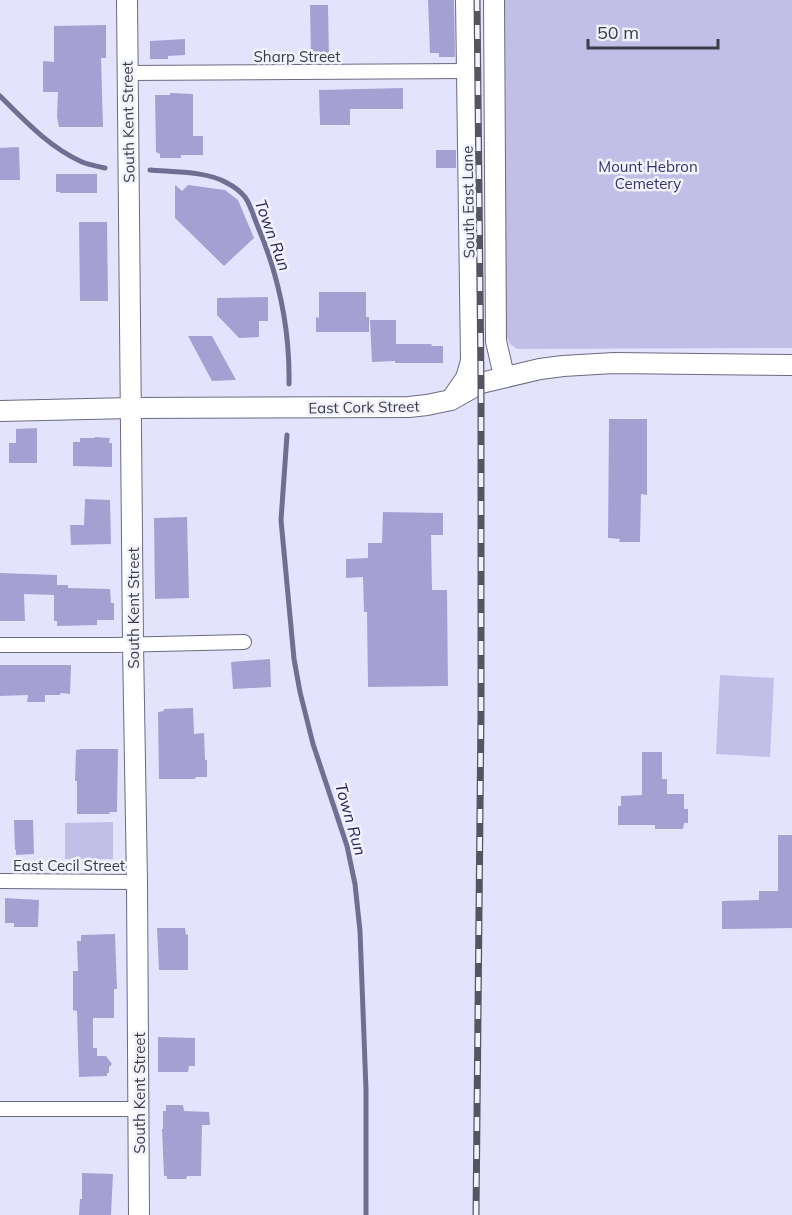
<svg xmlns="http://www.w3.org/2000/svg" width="792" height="1215" font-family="Mulish,sans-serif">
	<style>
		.green { fill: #c1bfe8 }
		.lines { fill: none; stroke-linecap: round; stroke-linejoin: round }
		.stream { stroke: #706e92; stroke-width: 5 }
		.building { fill: #a4a1d2 }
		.street-casing { stroke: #6b6a81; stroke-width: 16 }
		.secondary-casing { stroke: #6b6a81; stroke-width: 22 }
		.street { stroke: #fff; stroke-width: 14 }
		.secondary { stroke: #fff; stroke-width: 20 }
		.rail-casing { stroke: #555561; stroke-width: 7 }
		.rail { stroke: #f2f2fd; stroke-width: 4.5; stroke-dasharray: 14; stroke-linecap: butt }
		.labels { text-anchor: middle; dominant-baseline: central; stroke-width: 5; stroke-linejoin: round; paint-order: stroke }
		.street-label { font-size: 15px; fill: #3c3c46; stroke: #f2f2fd }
		.park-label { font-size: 15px; fill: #3b316d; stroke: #f2f2fd }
		.water-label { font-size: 16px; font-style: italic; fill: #2d215c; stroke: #f2f2fd }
	</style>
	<rect width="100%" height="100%" fill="#e4e3fe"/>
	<!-- green -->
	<g class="green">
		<path d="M505 0H792V348L517 349 510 344 506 334Z"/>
		<path d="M720 675 774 678 770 757 716 754Z"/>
		<path d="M113 822V859H65V823Z"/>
	</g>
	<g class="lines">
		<!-- stream -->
		<g class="stream">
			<path d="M0 96C25 121 49 147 82 162 89 165 97 166 105 168"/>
			<path d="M150 170C172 172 207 171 227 183 233 186 240 191 245 197 250 204 253 214 256 222 278 273 290 328 289 384"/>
			<path d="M287 435 281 520 294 659 300 692 313 744 347 846 355 884 360 931 366 1090V1215"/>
		</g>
	</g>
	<!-- building -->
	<g class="building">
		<path d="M428 0H454L455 57H439V53H430Z"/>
		<path d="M310 5H328L329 57H311Z"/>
		<path d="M106 25V58H101L103 127H59L57 117 58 92H43V61L54 62V26Z"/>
		<path d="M185 39V55L168 56V59H150V41Z"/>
		<path d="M403 88V109H350V125H320L319 90Z"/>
		<path d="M170 93 193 94V136H203V155H181V158H160V154L156 152 155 95H170Z"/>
		<path d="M19 147 20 180H0V148Z"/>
		<rect x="436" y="150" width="20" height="18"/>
		<path d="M56 174H97V193H60V192H56Z"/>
		<path d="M175 185 182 191 188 185 225 190 238 200 254 238 224 266 175 218Z"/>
		<path d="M79 222H107L108 301H80Z"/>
		<path d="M319 292H366V317H369V332H316V317L319 318Z"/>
		<path d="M268 297V321H259V337L239 338 217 315V298Z"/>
		<path d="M370 320H396V344H432L431 346H443V363H395V361L372 362Z"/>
		<path d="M188 336H212L236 380 212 381Z"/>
		<path d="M609 419H647V495L641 494 640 542H619L620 539 608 538Z"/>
		<path d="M37 428V463H9V443H16V429Z"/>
		<path d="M95 437 110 438 109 443H112V467L73 466V442H80V438H95Z"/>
		<path d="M85 499 110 500 111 544 71 545 70 525H84Z"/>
		<path d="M383 512 443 513V535H431L432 590H447L448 686 368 687 367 612H364L363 577 346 578V559L368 558V543H382Z"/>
		<path d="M187 517 189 598 155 599 154 518Z"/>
		<path d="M0 573 57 575V585H68V588L110 589 111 603H114V620H97V625L57 626V621H54V595L24 594 25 621H0Z"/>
		<path d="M270 659 271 687 233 689 231 662Z"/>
		<path d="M0 665H71L70 694 60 693V695H45V702H27L28 695 0 696Z"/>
		<path d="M193 708 194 734 204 733 205 760H207V777H196L195 779H159L158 712 164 711V709Z"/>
		<path d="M82 749H118L117 812H109L110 814H77V781H75L76 750Z"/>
		<path d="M642 752H662V779H667V794H684V809H688V823H684L683 829H655V825H618V806H621V796L642 795Z"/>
		<path d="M14 820H33L34 854 16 855V850H15Z"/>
		<path d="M778 835H792V928L722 929V901L759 900V891H778Z"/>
		<path d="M5 898 39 900 38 927H14V923H5Z"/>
		<path d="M157 928H185L186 935 188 934V970H159Z"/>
		<path d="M115 934 117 989H114V1018H93V1048H97V1056H106L112 1064 109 1067V1073H107V1076L79 1077 77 1011 73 1010V971H78L77 941H81V935Z"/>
		<path d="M158 1037 195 1038V1066H189L188 1072H158Z"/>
		<path d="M166 1105H183L184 1111 209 1112 210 1125H202L201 1176H187L186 1179H167V1176H164L162 1129H163V1111H166Z"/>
		<path d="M82 1173 113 1174 111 1215H79L80 1199H82Z"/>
	</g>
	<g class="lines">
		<defs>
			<g id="street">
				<path d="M127 73 467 71"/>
				<path d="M0 645H115L244 642"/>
				<path d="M0 881 137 882"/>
				<path d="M0 1109H139"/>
			</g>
			<g id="secondary">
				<path d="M127 0 133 644 137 882 139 1215"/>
				<path d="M494 0 496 341 504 376"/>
				<path d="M453 397 466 378 471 361 466 0"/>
				<path d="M0 411 131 408 409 407 427 405 451 400 481 383 540 369 563 366 614 363 792 365"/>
			</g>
		</defs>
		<!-- street casing -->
		<use href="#street" class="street-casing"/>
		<!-- secondary casing -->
		<use href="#secondary" class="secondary-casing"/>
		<!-- street -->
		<use href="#street" class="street"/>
		<!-- secondary -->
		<use href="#secondary" class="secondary"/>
		<defs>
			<path id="rail" d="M476 1215 481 711V383L477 0"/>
		</defs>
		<!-- rail casing -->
		<use href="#rail" class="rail-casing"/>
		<!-- rail -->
		<use href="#rail" class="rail"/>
	</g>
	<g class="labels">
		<!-- street labels -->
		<g class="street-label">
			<text x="297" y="56">Sharp Street</text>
			<text transform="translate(128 122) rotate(-91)">South Kent Street</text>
			<text transform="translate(468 202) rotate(-91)">South East Lane</text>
			<text transform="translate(364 407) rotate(-1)">East Cork Street</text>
			<text transform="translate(133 608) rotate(-90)">South Kent Street</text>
			<text x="69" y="865">East Cecil Street</text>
			<text transform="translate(139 1093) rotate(-90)">South Kent Street</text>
		</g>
		<!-- park labels -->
		<g class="park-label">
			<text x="648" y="166">Mount Hebron<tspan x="648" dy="17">Cemetery</tspan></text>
		</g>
		<!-- water labels -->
		<g class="water-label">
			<text transform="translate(273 235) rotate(70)">Town Run</text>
			<text transform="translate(351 819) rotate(74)">Town Run</text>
		</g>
	</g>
	<!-- scale -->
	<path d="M588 39v9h130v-9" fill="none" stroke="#3c3c46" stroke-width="3"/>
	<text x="597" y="39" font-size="18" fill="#3c3c46" stroke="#f2f2fd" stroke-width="4.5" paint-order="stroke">50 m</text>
</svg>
